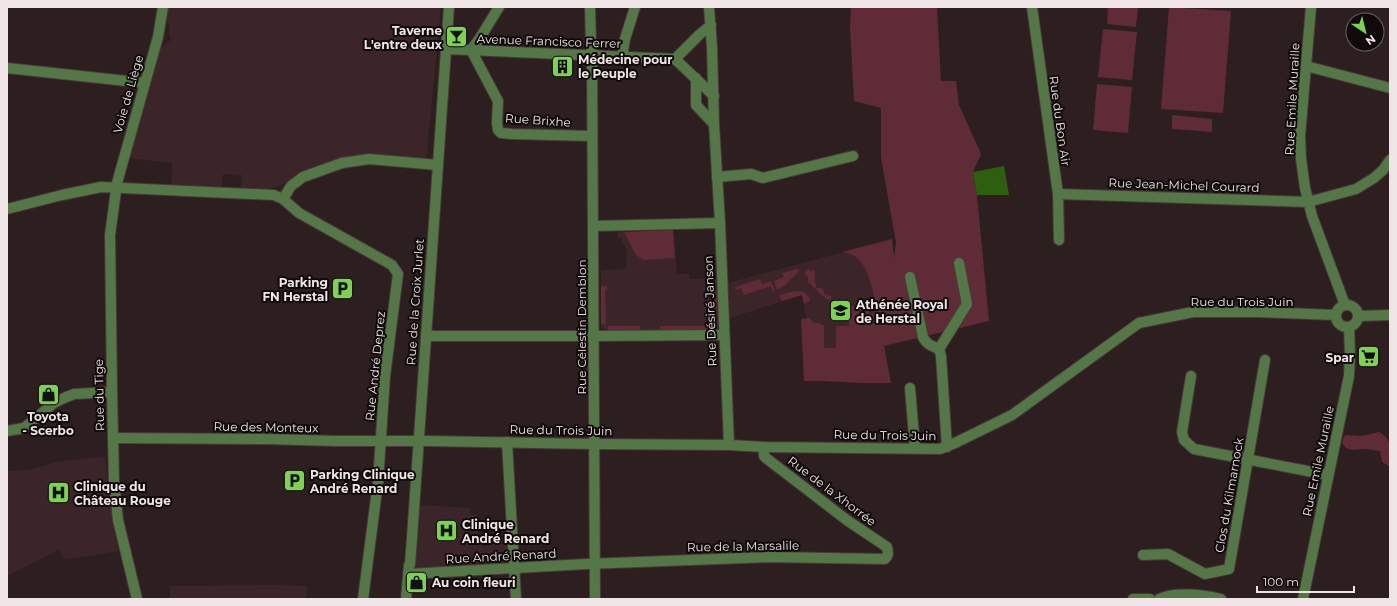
<svg xmlns="http://www.w3.org/2000/svg" width="1397" height="606" font-family="Montserrat,sans-serif">
	<style>
		.built { fill: #3b2529 }
		.green { fill: #5f2b37 }
		.water { fill: #2e5f11 }
		.lines { fill: none; stroke-linecap: round; stroke-linejoin: round }
		.minor-casing { stroke: #483a3c; stroke-width: 12 }
		.minor { stroke: #557647; stroke-width: 10 }
		.labels { text-anchor: middle; dominant-baseline: central; stroke-width: 4; stroke-linejoin: round; paint-order: stroke }
		.poi-label { font-size: 12px; font-weight: bold; fill: #efe4e6; stroke: #100a0b; text-anchor: start }
		.street-label { font-size: 12px; fill: #efe4e6; stroke: #100a0b }
	</style>
	<rect width="100%" height="100%" fill="#2d1e20"/>
	<!-- built -->
	<g class="built">
		<path d="M168 7H441L426 162 363 155 306 173 274 188 259 191 241 190 242 175 223 174 221 190 171 188 172 163 130 158 161 48 169 41H171L169 34 170 25 168 24 166 14Z"/>
		<path d="M673 230 677 274H689L690 279H716L718 326 714 331H605L601 327V270L626 269 627 251 621 238H618V232Z"/>
		<path d="M892 239 893 260 877 310 891 383H860L824 381H804L809 335 802 295 730 318 728 283Z"/>
		<path d="M105 456 112 516 118 551 65 560 59 550 7 576V471L29 470 57 462Z"/>
		<path d="M418 505 470 508 471 515H477L478 538 507 537 508 563 414 568Z"/>
		<path d="M274 585 307 586 306 599H170V586Z"/>
	</g>
	<!-- green -->
	<g class="green">
		<path d="M851 7H937L941 81H956L959 105 981 154 973 172 977 195 989 321 884 346 891 383H860L824 381H804L801 319 809 318 814 323H819L824 326V348H836V326H849L850 306H862L871 314 877 310C873 293 869 262 852 255 849 253 845 253 842 252L892 239 894 258 896 243 881 157V108L854 101 850 27Z"/>
		<path d="M1108 7H1138L1136 27 1107 24Z"/>
		<path d="M1169 7 1231 11 1223 113 1161 109Z"/>
		<path d="M1103 29 1137 32 1132 80 1098 77Z"/>
		<path d="M1097 84 1132 87 1128 133 1093 130Z"/>
		<path d="M1172 115 1212 119V132L1172 129Z"/>
		<path d="M673 230 675 258 644 260 636 255 624 232Z"/>
		<path d="M797 269 799 271 785 285 777 290 774 281 784 277 782 273Z"/>
		<path d="M809 269 811 271 815 270V282L816 284V288H822L825 295 831 296V300L826 299 808 282V277L804 273Z"/>
		<path d="M760 279 762 284 771 281 775 291 773 292 771 286 744 295 741 288 736 290 735 287Z"/>
		<path d="M713 281H716L718 326 714 331H608V326H605V324H601V286H607V289L605 290 606 326H640V330H660V326H713Z"/>
		<path d="M795 291 804 292 811 300 804 304 802 295 782 301 779 295Z"/>
		<path d="M1379 432C1383 434 1387 438 1389 442 1392 445 1390 461 1389 466L1382 462 1380 451 1366 449 1351 450 1346 448 1342 443 1344 436 1347 435 1362 436Z"/>
	</g>
	<!-- water -->
	<path class="water" d="M1004 166 1009 195H977L973 172Z"/>
	<g class="lines">
		<defs>
			<g id="minor">
				<path d="M499 7 480 38 471 50 498 101 497 123 498 130 501 133 512 134 592 136"/>
				<path d="M590 7 591 44 592 56 595 599"/>
				<path d="M709 7 712 47 714 124 720 223 729 445"/>
				<path d="M1032 7 1058 194 1059 240"/>
				<path d="M1311 7 1300 136 1301 159 1305 188 1312 216 1345 305"/>
				<path d="M446 49 675 59"/>
				<path d="M622 57 625 39 635 7"/>
				<path d="M675 59 714 96"/>
				<path d="M675 59 699 35 711 25"/>
				<path d="M1306 66 1390 88"/>
				<path d="M7 68 145 83"/>
				<path d="M696 78V105L714 124"/>
				<path d="M717 177 751 174 763 178 853 156"/>
				<path d="M1058 194 1308 202 1356 189 1374 178 1383 170 1390 160"/>
				<path d="M283 199 291 186 303 177 342 163 369 159 438 165"/>
				<path d="M7 209 62 195 101 187 274 195 283 199 299 213 392 265 398 274 385 376 378 482 363 599"/>
				<path d="M593 226 720 223"/>
				<path d="M910 277 923 337C926 344 932 346 939 349"/>
				<circle cx="1347" cy="316" r="11"/>
				<path d="M1358 316 1390 315"/>
				<path d="M426 336H594L724 335"/>
				<path d="M1191 376 1182 432 1184 440 1194 449 1328 475"/>
				<path d="M910 388 915 448"/>
				<path d="M7 431 24 428 54 403 64 398 74 394 112 392"/>
				<path d="M113 438 266 439 336 441H428L594 444 729 445 764 447 940 449 955 443 1012 415 1139 323 1193 312H1257L1336 315"/>
				<path d="M507 442 516 599"/>
				<path d="M947 447 941 356 939 349 967 304 959 263"/>
				<path d="M1143 555 1168 554 1205 574 1229 569 1265 360"/>
				<path d="M408 574 586 564 768 557 885 559C889 555 888 553 887 547L848 521 766 458 764 456V447"/>
				<path d="M137 599 118 520 114 481 112 392 110 235 117 183 158 37 163 7"/>
				<path d="M406 599 409 565 410 564 412 538 449 7"/>
				<path d="M1133 599H1150"/>
				<path d="M1159 599C1175 591 1204 595 1221 599"/>
				<path d="M1303 599 1349 376 1350 354 1349 327"/>
			</g>
		</defs>
		<!-- minor casing -->
		<use href="#minor" class="minor-casing"/>
		<!-- minor -->
		<use href="#minor" class="minor"/>
	</g>
	<!-- icons -->
	<defs>
		<symbol id="bar-square" viewBox="-11 -11 22 22"><rect x="-9" y="-9" width="18" height="18" rx="4" fill="#7dd154" stroke="#100a0b"/><path d="M-6-5H6L.8 .8V4.5H3.5V6h-7V4.5H-.8V.8Z" fill="#111"/></symbol>
		<symbol id="building-square" viewBox="-11 -11 22 22"><rect x="-9" y="-9" width="18" height="18" rx="4" fill="#7dd154" stroke="#100a0b"/><path d="M-4-6H4V6H1V3H-1V6H-4ZM-2.5-4.3h1.7v1.8h-1.7ZM.8-4.3h1.7v1.8H.8ZM-2.5-1h1.7V.8h-1.7ZM.8-1h1.7V.8H.8Z" fill="#111"/></symbol>
		<symbol id="parking-square" viewBox="-11 -11 22 22"><rect x="-9" y="-9" width="18" height="18" rx="4" fill="#7dd154" stroke="#100a0b"/><path d="M-3.5-5.5H1a3.5 3.5 0 0 1 0 7H-1V5.5H-3.5ZM-1-3.4V-.6H.8a1.4 1.4 0 0 0 0-2.8Z" fill="#111"/></symbol>
		<symbol id="school-square" viewBox="-11 -11 22 22"><rect x="-9" y="-9" width="18" height="18" rx="4" fill="#7dd154" stroke="#100a0b"/><path d="M0-5L7-2L0 1L-7-2ZM-4 1L0 2.5L4 1V4Q0 6-4 4Z" fill="#111"/></symbol>
		<symbol id="supermarket-square" viewBox="-11 -11 22 22"><rect x="-9" y="-9" width="18" height="18" rx="4" fill="#7dd154" stroke="#100a0b"/><path d="M-6-5.5h2.5l.6 2H6L4.5 2H-2.5L-4.4-4H-6ZM-1.5 3.2a1.3 1.3 0 1 0 .1 0ZM3 3.2a1.3 1.3 0 1 0 .1 0Z" fill="#111"/></symbol>
		<symbol id="shop-square" viewBox="-11 -11 22 22"><rect x="-9" y="-9" width="18" height="18" rx="4" fill="#7dd154" stroke="#100a0b"/><path d="M-5-2.5h2.3a2.7 3.5 0 0 1 5.4 0H5L5.5 6h-11ZM-1.5-2.5h3a1.5 2.3 0 0 0-3 0Z" fill="#111"/></symbol>
		<symbol id="hospital-square" viewBox="-11 -11 22 22"><rect x="-9" y="-9" width="18" height="18" rx="4" fill="#7dd154" stroke="#100a0b"/><path d="M-5-5h3v3.5h4V-5h3V5h-3V1.5h-4V5h-3Z" fill="#111"/></symbol>
	</defs>
	<g fill-rule="evenodd">
		<use href="#bar-square" x="444" y="24" width="25" height="25"/>
		<use href="#building-square" x="550" y="54" width="25" height="25"/>
		<use href="#parking-square" x="330" y="276" width="25" height="25"/>
		<use href="#school-square" x="828" y="298" width="25" height="25"/>
		<use href="#supermarket-square" x="1356" y="344" width="25" height="25"/>
		<use href="#shop-square" x="36" y="382" width="25" height="25"/>
		<use href="#parking-square" x="282" y="468" width="25" height="25"/>
		<use href="#hospital-square" x="46" y="480" width="25" height="25"/>
		<use href="#hospital-square" x="434" y="518" width="25" height="25"/>
		<use href="#shop-square" x="404" y="570" width="25" height="25"/>
	</g>
	<g class="labels">
		<!-- poi labels -->
		<g class="poi-label">
			<text x="442" y="30" text-anchor="end">Taverne<tspan x="442" dy="14">L'entre deux</tspan></text>
			<text x="578" y="59">Médecine pour<tspan x="578" dy="14">le Peuple</tspan></text>
			<text x="328" y="282" text-anchor="end">Parking<tspan x="328" dy="14">FN Herstal</tspan></text>
			<text x="856" y="304">Athénée Royal<tspan x="856" dy="14">de Herstal</tspan></text>
			<text x="1354" y="357" text-anchor="end">Spar</text>
			<text x="48" y="416" text-anchor="middle">Toyota<tspan x="48" dy="14">- Scerbo</tspan></text>
			<text x="310" y="474">Parking Clinique<tspan x="310" dy="14">André Renard</tspan></text>
			<text x="74" y="486">Clinique du<tspan x="74" dy="14">Château Rouge</tspan></text>
			<text x="462" y="524">Clinique<tspan x="462" dy="14">André Renard</tspan></text>
			<text x="432" y="582">Au coin fleuri</text>
		</g>
		<!-- street labels -->
		<g class="street-label">
			<text transform="translate(549 41) rotate(2)">Avenue Francisco Ferrer</text>
			<text transform="translate(128 94) rotate(-74)">Voie de Liège</text>
			<text transform="translate(1292 99) rotate(-87)">Rue Emile Muraille</text>
			<text transform="translate(538 120) rotate(4)">Rue Brixhe</text>
			<text transform="translate(1060 121) rotate(82)">Rue du Bon Air</text>
			<text transform="translate(1184 185) rotate(2)">Rue Jean-Michel Courard</text>
			<text x="1242" y="301">Rue du Trois Juin</text>
			<text transform="translate(415 302) rotate(-86)">Rue de la Croix Jurlet</text>
			<text transform="translate(710 311) rotate(-92)">Rue Désiré Janson</text>
			<text transform="translate(581 327) rotate(-90)">Rue Célestin Demblon</text>
			<text transform="translate(375 366) rotate(-84)">Rue André Deprez</text>
			<text transform="translate(99 395) rotate(-91)">Rue du Tige</text>
			<text transform="translate(266 427) rotate(1)">Rue des Monteux</text>
			<text transform="translate(561 430) rotate(1)">Rue du Trois Juin</text>
			<text transform="translate(885 435) rotate(1)">Rue du Trois Juin</text>
			<text transform="translate(1318 461) rotate(-78)">Rue Emile Muraille</text>
			<text transform="translate(832 491) rotate(37)">Rue de la Xhorrée</text>
			<text transform="translate(1229 495) rotate(-80)">Clos du Kilmarnock</text>
			<text transform="translate(743 546) rotate(-1)">Rue de la Marsalile</text>
			<text transform="translate(501 556) rotate(-3)">Rue André Renard</text>
		</g>
	</g>
	<!-- border -->
	<rect width="1397" height="606" fill="none" stroke="#efe4e6" stroke-width="16"/>
	<!-- north arrow -->
	<g transform="translate(1365 32) rotate(145)"><circle r="19" fill="#100a0b" stroke="#696163"/>
	<path d="M0-3L7 15L0 10L-7 15Z" fill="#7dd154"/>
	<text y="-6" font-size="11" font-weight="bold" text-anchor="middle" fill="#efe4e6">N</text>
	</g>
	<!-- scale -->
	<path d="M1257 586v6h97v-6" fill="none" stroke="#efe4e6" stroke-width="2"/>
	<text x="1263" y="586" font-size="12" fill="#efe4e6" stroke="#100a0b" stroke-width="3" paint-order="stroke">100 m</text>
</svg>
